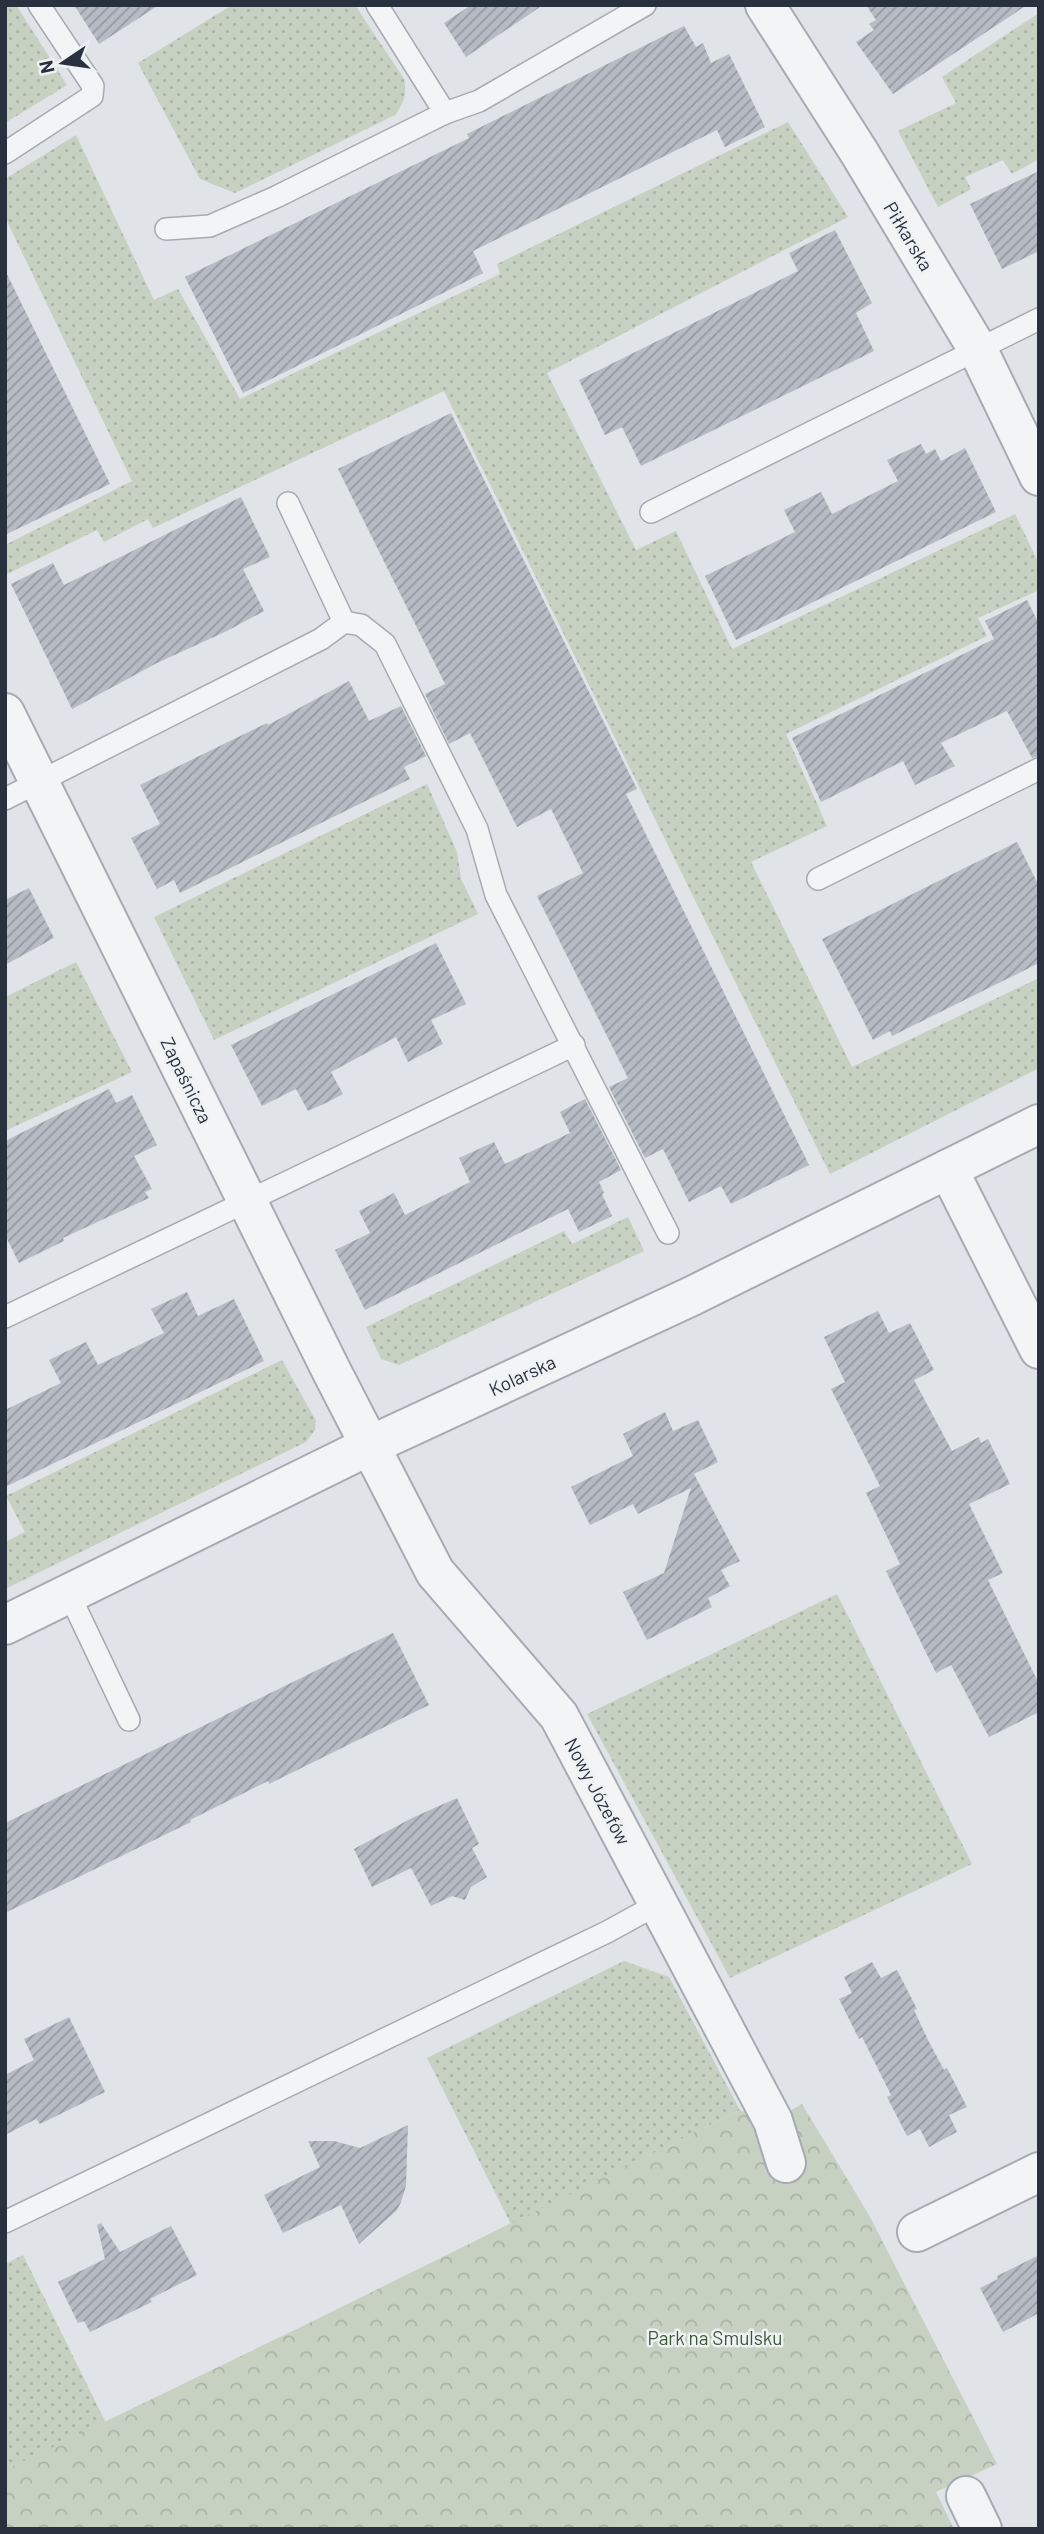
<svg xmlns="http://www.w3.org/2000/svg" width="1044" height="2534" font-family="Barlow,sans-serif">
	<style>
		.grass { fill: url(#grass-dots) }
		.park { fill: url(#park-crowns) }
		.building { fill: url(#building-hatch) }
		.lines { fill: none; stroke-linecap: round; stroke-linejoin: round }
		.lane-casing { stroke: #a6aab2; stroke-width: 24 }
		.street-casing { stroke: #a6aab2; stroke-width: 42 }
		.lane { stroke: #f2f4f6; stroke-width: 21 }
		.street { stroke: #f2f4f6; stroke-width: 38 }
		.labels { text-anchor: middle; dominant-baseline: central; stroke-width: 5; stroke-linejoin: round; paint-order: stroke }
		.street-label { font-size: 19px; fill: #2a313e; stroke: #eff2f5 }
		.park-label { font-size: 19px; fill: #3e5938; stroke: #eff2f5 }
	</style>
	<defs>
		<pattern id="grass-dots" width="8" height="8" patternUnits="userSpaceOnUse" patternTransform="scale(1.75)"><rect width="8" height="8" fill="#c6d1c1"/><path d="M2 2h.1M6 6h.1" fill="none" stroke="#aab4a7" stroke-width="1.8" stroke-linecap="round"/></pattern>
		<pattern id="park-crowns" width="20" height="18" patternUnits="userSpaceOnUse" patternTransform="scale(1.75)"><rect width="20" height="18" fill="#c6d1c1"/><path d="M2 6a3 3 0 1 1 6 0M12 15a3 3 0 1 1 6 0" fill="none" stroke="#aab4a7"/></pattern>
		<pattern id="building-hatch" width="6" height="6" patternUnits="userSpaceOnUse" patternTransform="scale(1.75)"><rect width="6" height="6" fill="#b7bcc4"/><path d="M-1 1l2-2M0 6l6-6M5 7l2-2" fill="none" stroke="#9599a1"/></pattern>
	</defs>
	<rect width="100%" height="100%" fill="#e0e3e8"/>
	<!-- grass -->
	<g class="grass">
		<path d="M5 5H16L67 85 5 123Z"/>
		<path d="M232 5H355L404 79C407 94 404 102 395 115L235 193 200 179 138 63Z"/>
		<path d="M1039 13V159L1012 174 1003 160 965 177 971 189 938 207 898 131 956 103 942 77Z"/>
		<path d="M788 122 848 217 547 373 636 550 676 531 732 649 1015 514 1039 564V590L978 618 987 636 786 734 827 826 751 862 852 1067 1039 978V1068L830 1174 444 391 153 528 148 519 104 542 97 530 5 575V545L132 481 5 217V179L76 135 154 300 178 289 240 399 500 274 497 264Z"/>
		<path d="M427 784 457 852 461 879 478 914 214 1040 154 917Z"/>
		<path d="M76 962 132 1072 5 1131V997Z"/>
		<path d="M628 1217 644 1251 399 1365 381 1359 366 1327 564 1231 572 1244Z"/>
		<path d="M282 1360 316 1421 315 1430 306 1442 5 1589V1542L25 1532 6 1496Z"/>
		<path d="M837 1594 972 1864 730 1978 587 1714Z"/>
		<path d="M624 1961 669 1977 740 2110 511 2224 427 2058Z"/>
		<path d="M23 2255 106 2423 5 2471V2264Z"/>
	</g>
	<!-- park -->
	<path class="park" d="M802 2104 869 2215 997 2464 936 2492 954 2529H5V2470L309 2323 740 2110 773 2121Z"/>
	<!-- building -->
	<g class="building">
		<path d="M74 5H159L99 44Z"/>
		<path d="M471 5H543L466 57 444 23Z"/>
		<path d="M866 5H1027L893 94 856 42 874 30 869 24 876 20Z"/>
		<path d="M684 26 696 47 703 43 711 63 729 54 765 127 725 147 717 130 473 251 483 273 243 393 185 277 469 138 467 134Z"/>
		<path d="M1039 171V251L1002 269 970 204Z"/>
		<path d="M835 230 872 303 856 313 874 351 641 466 622 427 605 435 579 380 798 271 789 253Z"/>
		<path d="M5 270 110 484 5 535Z"/>
		<path d="M451 413 637 789 626 794 809 1165 731 1204 721 1186 689 1202 663 1149 645 1158 609 1087 628 1078 537 896 583 873 551 809 517 827 470 733 449 744 425 694 445 684 338 469Z"/>
		<path d="M921 444 926 454 935 449 941 461 965 448 996 512 736 640 705 576 795 532 784 510 821 492 832 514 898 481 887 460Z"/>
		<path d="M241 497 270 557 243 569 264 611 227 631 157 663 72 709 11 584 53 563 64 585Z"/>
		<path d="M1027 600 1039 624V756L1032 758 1007 711 941 743 955 766 915 785 903 761 821 802 792 738 994 639 985 621Z"/>
		<path d="M349 681 369 721 401 706 426 756 404 767 410 779 180 893 174 880 157 889 131 838 160 824 140 785 267 723 268 725Z"/>
		<path d="M1017 842 1039 886V963L892 1036 890 1031 873 1040 822 939Z"/>
		<path d="M29 888 54 938 5 965V900Z"/>
		<path d="M436 943 466 1004 431 1020 443 1044 408 1062 396 1037 331 1072 343 1094 328 1102 308 1111 296 1089 262 1106 231 1045Z"/>
		<path d="M109 1089 116 1103 132 1095 157 1145 134 1156 152 1189 145 1192 149 1198 63 1238 64 1241 19 1263 5 1235V1141Z"/>
		<path d="M585 1099 621 1170 599 1182 604 1193 602 1194 612 1216 579 1232 568 1209 365 1310 335 1250 370 1233 359 1211 394 1193 405 1215 470 1182 459 1158 494 1142 505 1164 570 1133 560 1112Z"/>
		<path d="M187 1292 198 1316 234 1299 264 1361 5 1487V1410L61 1383 49 1360 86 1342 98 1365 164 1333 151 1309Z"/>
		<path d="M878 1311 889 1333 910 1323 934 1370 914 1380 952 1451 979 1437 981 1443 988 1439 1010 1484 969 1504 1003 1573 988 1580 1039 1684V1712L989 1737 951 1665 936 1673 886 1571 900 1564 866 1493 880 1486 831 1389 845 1382 824 1337Z"/>
		<path d="M665 1412 673 1431 698 1420 718 1462 694 1474 740 1561 721 1570 730 1586 708 1598 712 1607 647 1640 623 1592 664 1573 691 1488 638 1514 633 1504 590 1525 571 1487 633 1456 623 1434Z"/>
		<path d="M393 1633 429 1705 269 1784 268 1781 190 1820 191 1822 5 1913V1823Z"/>
		<path d="M457 1798 479 1844 472 1848 487 1877 471 1887 465 1900 452 1896 431 1906 411 1868 372 1887 354 1849 412 1818Z"/>
		<path d="M872 1962 881 1978 897 1970 917 2009 914 2010 928 2040 944 2070 947 2068 967 2107 949 2115 957 2132 929 2147 920 2129 907 2136 887 2097 891 2095 862 2037 859 2039 839 1999 852 1993 844 1977Z"/>
		<path d="M69 2017 105 2092 40 2124 36 2119 5 2135V2075L34 2060 24 2039Z"/>
		<path d="M408 2125 406 2186 401 2202 397 2210 359 2244 341 2205 283 2233 264 2195 320 2167 308 2141H334L360 2148Z"/>
		<path d="M101 2223 120 2252 171 2226 197 2275 150 2299 152 2302 90 2332 84 2321 78 2323 58 2282 105 2259 97 2225Z"/>
		<path d="M1039 2255V2313L1003 2332 980 2288 998 2279 997 2276Z"/>
	</g>
	<g class="lines">
		<defs>
			<g id="lane">
				<path d="M377 5 445 113"/>
				<path d="M5 153 92 96 93 86 39 5"/>
				<path d="M166 229 210 226 276 197 445 113 479 101 645 5"/>
				<path d="M288 503 344 622"/>
				<path d="M651 512 1039 319"/>
				<path d="M5 799 321 639 344 622 361 625 385 644 477 829 496 895 668 1233"/>
				<path d="M818 879 1039 769"/>
				<path d="M5 1317 574 1045"/>
				<path d="M69 1594 129 1720"/>
				<path d="M5 2222 607 1932 658 1904"/>
			</g>
			<g id="street">
				<path d="M765 5 859 152 978 350 1039 476"/>
				<path d="M5 713 331 1370 435 1572 559 1716 773 2121 786 2163"/>
				<path d="M948 1169 1039 1349"/>
				<path d="M5 1625 371 1445 692 1296 1039 1124"/>
				<path d="M917 2232 1039 2172"/>
				<path d="M966 2496 982 2529"/>
			</g>
		</defs>
		<!-- lane casing -->
		<use href="#lane" class="lane-casing"/>
		<!-- street casing -->
		<use href="#street" class="street-casing"/>
		<!-- lane -->
		<use href="#lane" class="lane"/>
		<!-- street -->
		<use href="#street" class="street"/>
	</g>
	<g class="labels">
		<!-- street labels -->
		<g class="street-label">
			<text transform="translate(909 236) rotate(59)">Piłkarska</text>
			<text transform="translate(187 1080) rotate(64)">Zapaśnicza</text>
			<text transform="translate(522 1375) rotate(-25)">Kolarska</text>
			<text transform="translate(598 1791) rotate(62)">Nowy Józefów</text>
		</g>
		<!-- park labels -->
		<g class="park-label">
			<text x="715" y="2337">Park na Smulsku</text>
		</g>
	</g>
	<!-- border -->
	<rect width="1044" height="2534" fill="none" stroke="#2a313e" stroke-width="14"/>
	<!-- north arrow -->
	<g transform="translate(63 63) rotate(257)" stroke="#eff2f5" stroke-width="5" paint-order="stroke">
	<path d="M0-5L12 26L0 18L-12 26Z" fill="#2a313e"/>
	<text y="-10" font-size="19" font-weight="bold" text-anchor="middle" fill="#2a313e">N</text>
	</g>
</svg>
